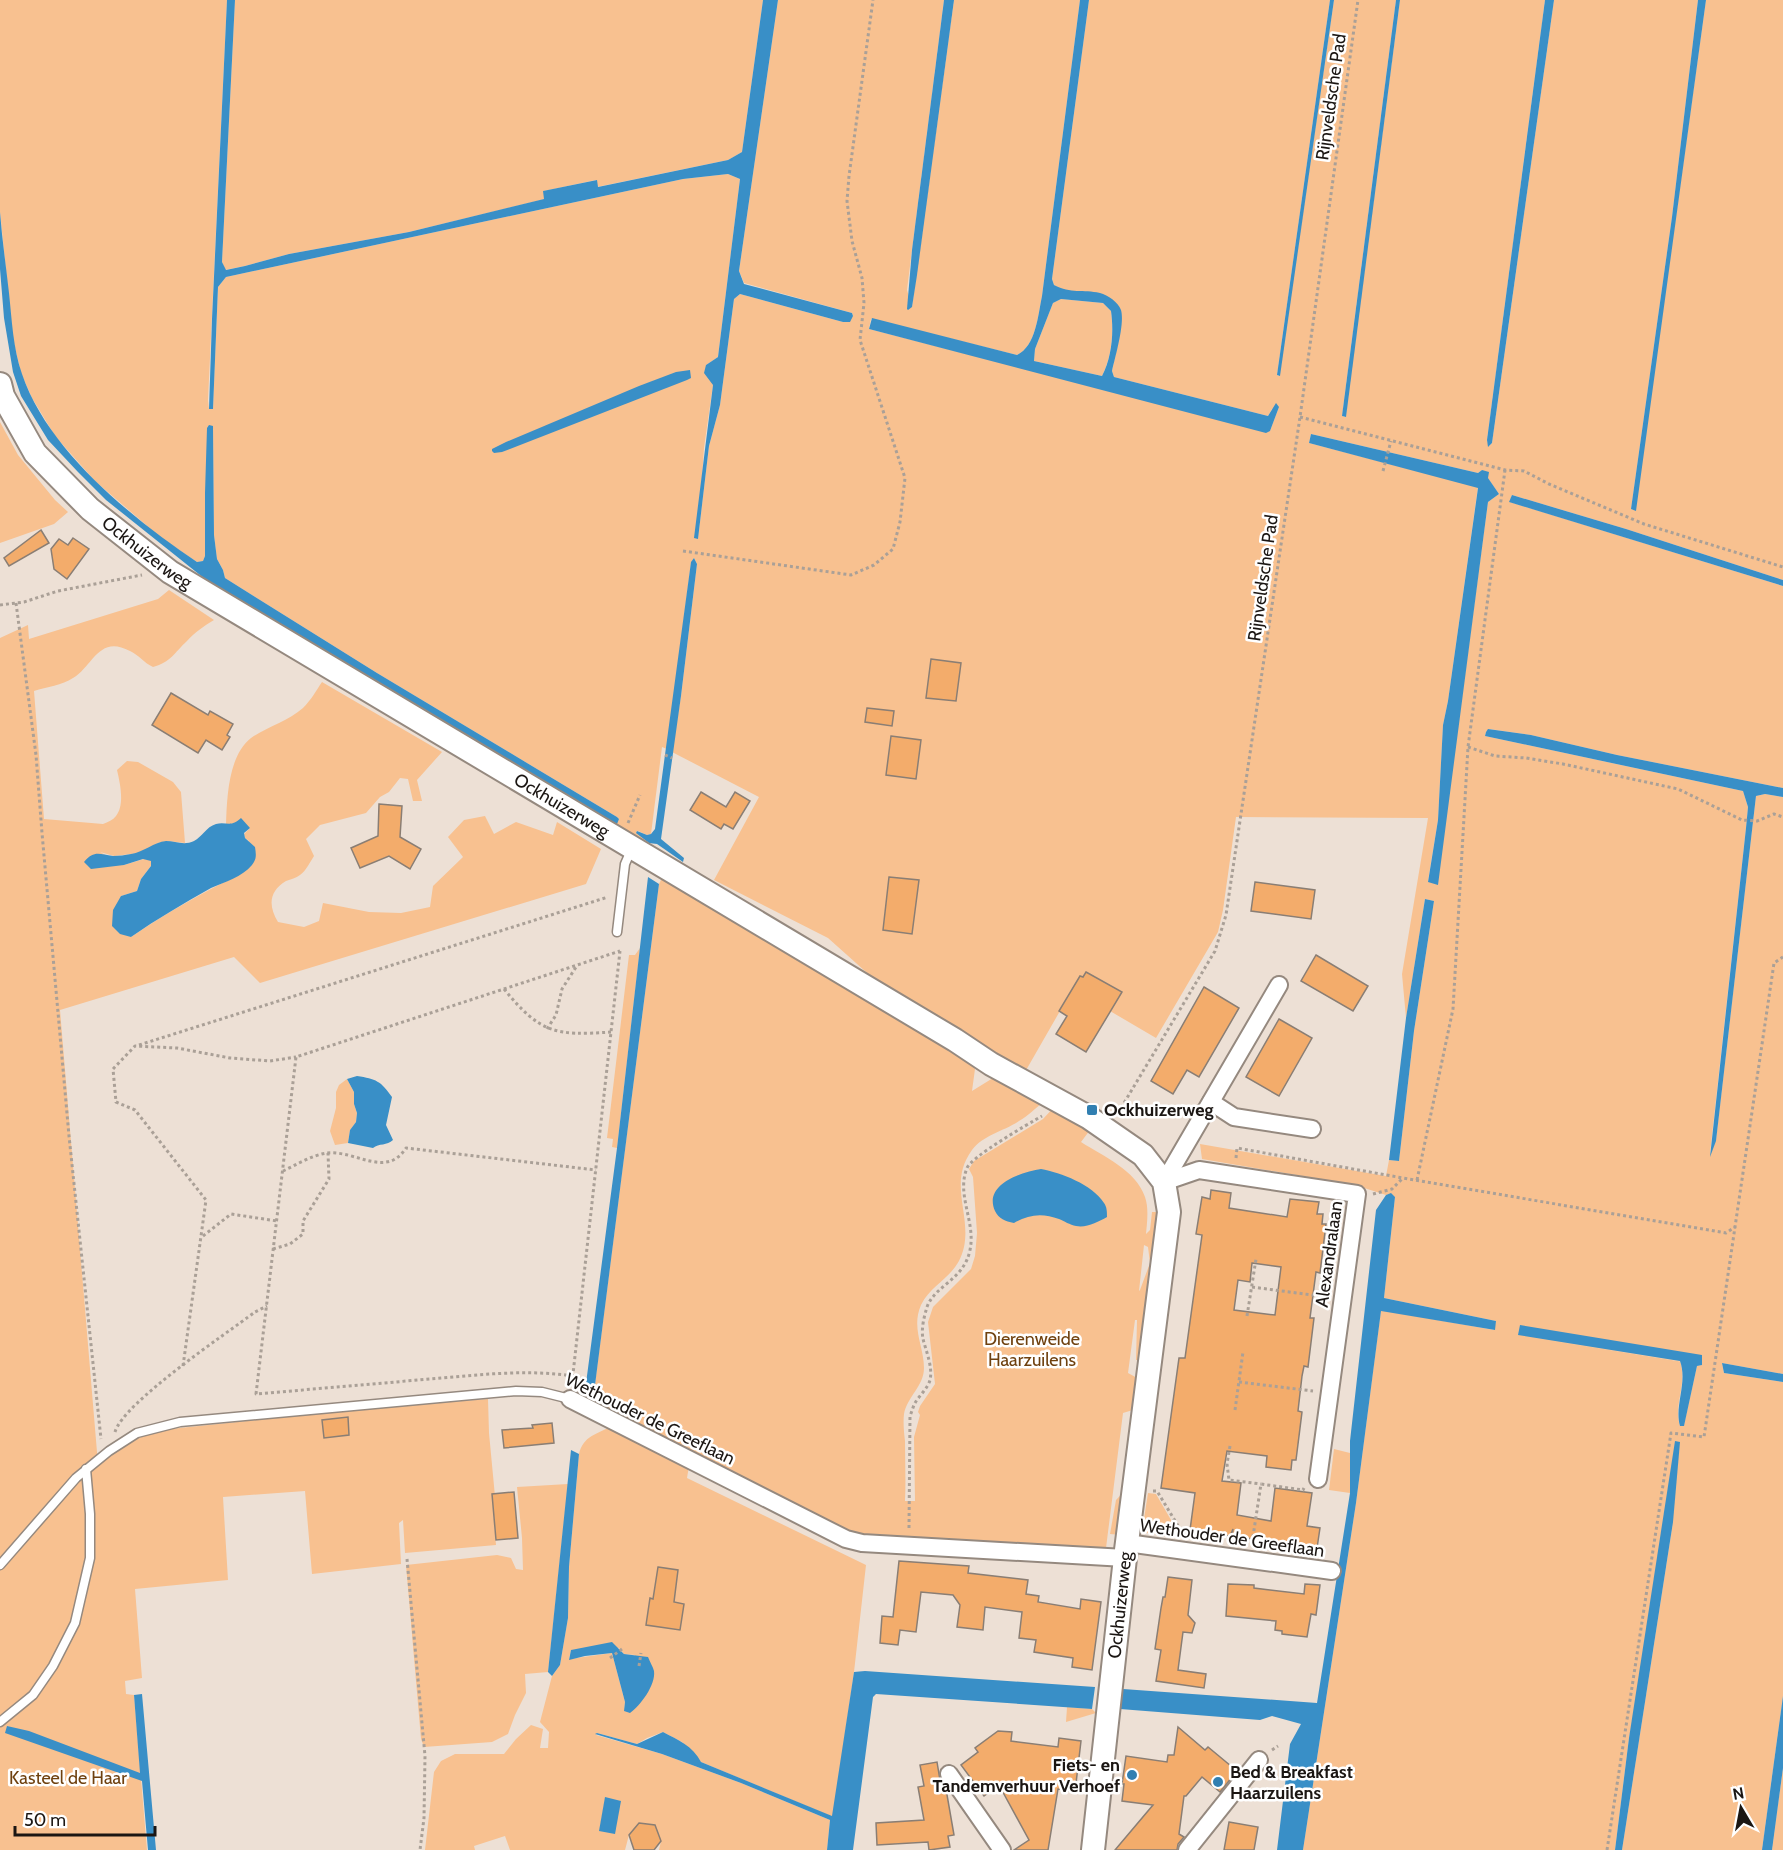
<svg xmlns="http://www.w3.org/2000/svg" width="1783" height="1850" font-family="Cabin,sans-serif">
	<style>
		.green { fill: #f8c190; fill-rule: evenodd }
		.water { fill: #398fc7; fill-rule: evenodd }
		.building { fill: #f3ac6b; stroke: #8a7e74; stroke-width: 1.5; fill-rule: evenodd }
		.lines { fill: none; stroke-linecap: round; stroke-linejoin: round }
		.lane-casing { stroke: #95897f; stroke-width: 11 }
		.street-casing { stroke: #95897f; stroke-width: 20 }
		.secondary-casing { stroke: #95897f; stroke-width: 26 }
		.path { stroke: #aaa097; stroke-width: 3; stroke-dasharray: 3 3; stroke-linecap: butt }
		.lane { stroke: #fff; stroke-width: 8 }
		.street { stroke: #fff; stroke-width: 16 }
		.secondary { stroke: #fff; stroke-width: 22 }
		.poi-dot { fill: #317fb1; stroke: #fff; stroke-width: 2 }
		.labels { text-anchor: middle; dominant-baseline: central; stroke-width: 5; stroke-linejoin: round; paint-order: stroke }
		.street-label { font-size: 18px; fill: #1b1613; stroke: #fff }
		.poi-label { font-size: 18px; font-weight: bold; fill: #1b1613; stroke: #fff; text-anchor: start }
		.park-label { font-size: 18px; fill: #6f410f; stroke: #fff }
	</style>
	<rect width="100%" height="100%" fill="#ede0d5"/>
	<!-- green -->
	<g class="green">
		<path d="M0 0H227L208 400 209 409H213L218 287 226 277 683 179 728 174 740 179 718 357 706 365 713 385 704 448 698 539 709 446 720 405 734 299 740 294 843 322 853 316 852 313 744 283 739 271 778 0H944L912 250 907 290 912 307 954 0H1080L1042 296C1038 315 1036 346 1017 355L871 319 869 329 1270 431 1279 407 1272 409 1268 416 1114 377 1112 371 1121 328V310L1099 293 1065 291 1054 285 1052 279 1089 0H1330L1277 375 1279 376 1334 0H1396L1342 416 1345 417 1400 0H1545L1487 440 1489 446 1492 443 1554 0H1698L1672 217 1631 509 1635 510 1706 0H1783V580L1626 529 1512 495 1510 502 1783 586V788L1617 755 1531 735 1489 729 1486 732 1485 736 1743 791 1748 807 1746 828 1710 1154 1716 1140 1756 796 1765 794 1783 797V1374L1722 1363 1724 1373 1783 1382V1696L1762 1850H1622L1673 1522 1629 1738 1615 1850H1303L1356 1503 1381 1310 1494 1330 1496 1321 1384 1298 1395 1197 1391 1194 1386 1195 1355 1185 1202 1159 1200 1144 1386 1176 1389 1160 1399 1161 1414 1031 1434 901 1425 899 1406 1018 1402 974 1428 818 1236 817 1223 910 1218 932 1156 1038 1081 994 1068 997 1025 1072 875 980 828 938 714 880 759 797 672 752 681 696 697 564 694 558 691 563 667 749 662 747 651 834 647 835 638 831 636 832 649 843 650 846 614 825 619 819 617 817 377 673 225 578 223 570 217 559 214 535 213 426 205 556 203 561 197 562 160 537 95 481 55 436 32 398 21 373 13 339 0 212ZM1311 434 1478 473 1482 470 1499 494 1488 502 1437 884 1428 881 1438 820 1443 725 1448 701 1478 487 1309 443ZM1518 1335 1702 1365 1697 1366 1684 1425 1680 1426C1673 1404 1688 1384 1680 1361Z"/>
		<path d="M235 0H763L742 152 728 160 597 187 596 180 544 191 545 199 409 232 289 254 245 266 225 270 222 262Z"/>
		<path d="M1061 299 1103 303 1111 311C1114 332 1112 356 1102 376L1034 361 1035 349 1053 303Z"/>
		<path d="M0 422 18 455 55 500 68 512 54 524 0 543Z"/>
		<path d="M169 590 214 620C204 626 195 632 187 641 174 653 171 662 153 667 144 663 139 655 130 651 99 634 93 666 73 678 62 685 47 687 34 691L44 819 103 824C108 822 113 820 116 816 125 805 120 783 117 770L127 761 138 762 173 782 181 792 185 843 167 841 158 843 140 853 114 856 100 852 124 865 144 859 151 860V866L141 879 137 891 121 896 131 937C166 913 202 893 240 874L249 841 245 838 244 834 250 828 236 823 226 825C227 798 228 756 251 738 267 727 288 721 303 708 311 700 316 691 322 682L442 752 417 780 422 801H413L408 779 400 778 389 792 380 797 366 813 320 825 306 839 314 856C310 862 306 871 300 875 296 878 291 879 286 881 269 891 268 906 278 922L304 927 319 921 323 903 369 912 401 913 430 907 433 886 463 857 448 837 464 820 485 816 494 834 516 822 553 835 557 822 601 849 586 884 260 983 234 957 60 1010 98 1464 130 1443 147 1434 170 1429 363 1409 488 1399 489 1433 496 1507H493L496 1545 405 1553 403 1520 399 1523 401 1564 312 1574 305 1491 223 1497 228 1580 135 1589 142 1678 125 1681 126 1694 134 1695 147 1850H0V638L28 625 29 639 158 599Z"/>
		<path d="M663 876 970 1061 975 1069 972 1091 993 1078 1044 1101C1036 1108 1028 1116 1019 1121 1004 1131 983 1135 972 1150 948 1183 971 1213 964 1247 957 1278 933 1281 921 1305 911 1328 924 1346 924 1368 924 1386 907 1397 904 1414 903 1422 904 1433 905 1441 905 1461 906 1481 905 1501H915L914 1437 920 1415 918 1412 920 1406 935 1384 928 1322 933 1307 971 1269 975 1256 977 1233 973 1177 969 1169 974 1161 1043 1119 1055 1106 1090 1130 1081 1142C1103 1156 1136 1170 1145 1197 1149 1208 1147 1223 1146 1234L1150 1230 1152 1212H1164L1143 1361 1136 1360 1137 1320H1135L1128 1373 1139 1379 1136 1409 1123 1413 1106 1548 865 1538 584 1402 585 1391 594 1392 659 884ZM1144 1245 1148 1247 1150 1263 1140 1290 1139 1291Z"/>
		<path d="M640 948 617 1148 612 1147 613 1139 607 1138 629 955H635Z"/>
		<path d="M347 1079 354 1092V1104L357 1113 356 1122 350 1130 348 1143 335 1145 330 1131 336 1108V1092L339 1085Z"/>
		<path d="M612 1426 689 1466 687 1478 866 1565 854 1672 833 1817 701 1762 682 1742 663 1732 647 1738 637 1744 597 1733 596 1735 662 1754 741 1783 830 1820 827 1850H659L661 1841 655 1825 639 1823 629 1835 625 1850H510L505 1836 474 1846 475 1850H425L434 1772 441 1761 455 1754H504L516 1739 531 1725 543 1729 540 1748H548L549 1732 540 1722 552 1676 560 1665 568 1618 569 1567 579 1454C583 1436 597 1434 612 1426ZM619 1648 624 1654 635 1655 624 1711 625 1702 612 1653 569 1659 571 1650Z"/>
		<path d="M1334 1449 1350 1453V1493L1329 1490Z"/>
		<path d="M568 1484 548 1672 525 1674 526 1693 515 1715 508 1734 492 1742 424 1747 421 1739 406 1565 497 1555 511 1558 516 1569 523 1570 522 1538 517 1487Z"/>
		<path d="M1130 1485 1122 1535 1110 1534 1116 1500Z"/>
		<path d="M1148 1493 1156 1494 1182 1539 1142 1532Z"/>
		<path d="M1067 1707 1092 1709 1096 1713 1066 1722Z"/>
		<path d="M1783 1768V1850H1772Z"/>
	</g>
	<!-- water -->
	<g class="water">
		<path d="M227 0H235L222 262 226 270 245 266 289 254 409 232 544 199 543 191 597 180 598 187 728 160 742 152 763 0H778L739 271 744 284 852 313 853 316 850 322H843L740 294 734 299 720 405 709 446 698 539 694 538 713 385 704 373 706 365 718 357 740 179 728 174 683 179 226 277 218 287 213 409H209L212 319Z"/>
		<path d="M944 0H954L917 275 912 307 908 310 907 309 912 250Z"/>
		<path d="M1080 0H1089L1052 279 1054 285C1071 294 1083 289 1100 293 1108 295 1118 302 1121 310 1125 324 1115 357 1112 371L1114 377 1268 416 1276 403 1279 407 1270 431 1266 433 869 329 872 318 1017 355C1036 346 1038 315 1042 296ZM1061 299 1103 303 1111 311C1114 332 1112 357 1102 376L1034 361 1035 349 1053 303Z"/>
		<path d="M1330 0H1334L1280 376 1277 375Z"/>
		<path d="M1396 0H1400L1346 417 1342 416Z"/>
		<path d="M1545 0H1554L1492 443 1488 447 1487 440Z"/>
		<path d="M1698 0H1706L1636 511 1631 509 1672 217Z"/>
		<path d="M0 212C2 239 6 266 9 293 12 321 13 348 22 374 48 451 132 518 197 562L203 561 205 556V493L207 428 209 425 213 426 214 535 217 559 223 570 225 578 377 673 617 817 619 819 617 824 614 825 215 587 106 500 78 472 48 440 21 396 13 372 4 318 0 269Z"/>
		<path d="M690 370 691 378 687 380 502 452 494 453 492 451V449L506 442 639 386 676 372Z"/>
		<path d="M1311 434 1478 473 1482 470 1489 472 1488 478 1499 494 1488 502 1438 885 1428 882 1438 820 1443 725 1448 701 1478 488 1309 443Z"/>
		<path d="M1512 495 1626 529 1783 580V586L1509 502Z"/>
		<path d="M694 558 697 564 681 696 661 839 684 858 683 862 657 844 649 843 636 833 637 831 647 835 651 834 655 829 691 562Z"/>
		<path d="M1488 729 1531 735 1617 755 1783 788V797L1765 794 1756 796 1716 1141 1710 1157 1746 828 1748 807 1743 791 1485 736 1486 732Z"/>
		<path d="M241 818 250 828 244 833 245 838 255 847C256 854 257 859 252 865 242 877 225 882 211 888 184 903 157 919 131 937L120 934 112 926 113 910 121 896 137 891 141 879 151 866V861L143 859 124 865 91 869 84 862C94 850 99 854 113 856 119 856 125 855 131 854 144 852 154 842 166 841 175 841 184 846 194 841 202 837 206 827 216 824 226 821 231 828 241 818Z"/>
		<path d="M648 877 659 884 594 1393 585 1391 617 1148Z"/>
		<path d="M1425 899 1434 901 1414 1031 1399 1161 1389 1160 1406 1018Z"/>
		<path d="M357 1076C376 1079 381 1081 392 1097L386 1125 393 1140C387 1146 379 1143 373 1148L348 1143 350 1130 356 1122 357 1113 354 1104V1092L347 1079Z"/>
		<path d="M1041 1169C1061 1173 1092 1184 1104 1203 1107 1207 1107 1212 1107 1217 1098 1222 1087 1228 1076 1226 1070 1225 1064 1221 1059 1219 1043 1213 1029 1214 1014 1223 1005 1221 999 1219 995 1211 983 1184 1022 1172 1041 1169Z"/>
		<path d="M1391 1193 1395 1197 1384 1298 1496 1321 1495 1330 1381 1311 1356 1503 1303 1850H1277L1290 1744 1301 1724 1272 1716 1260 1720 1120 1709 1123 1689 1317 1703 1350 1493V1441L1376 1210 1386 1195Z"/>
		<path d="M1520 1325 1702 1355V1365L1697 1366 1684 1426H1680C1674 1405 1688 1383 1680 1361L1518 1335Z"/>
		<path d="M1722 1363 1783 1374V1382L1724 1373Z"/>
		<path d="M1675 1441 1680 1442 1673 1522 1622 1850H1615L1629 1738Z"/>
		<path d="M571 1450 579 1454 569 1567 568 1618 560 1665 552 1676 548 1672Z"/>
		<path d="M612 1642 624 1654 648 1657C650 1662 653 1667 654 1671 656 1685 640 1706 630 1713L624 1711 625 1702 612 1653 585 1656 569 1660 571 1650Z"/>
		<path d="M865 1671 1095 1687 1092 1709 876 1694 873 1697 853 1850H827L830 1820 741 1783 662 1754 595 1734 597 1733 637 1744 663 1732C678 1740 693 1746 701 1762L832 1816 854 1672Z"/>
		<path d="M142 1694 156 1850H148L142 1781 5 1733 7 1726 29 1731 140 1773 134 1695Z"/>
		<path d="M1783 1696V1768L1772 1850H1762Z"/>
		<path d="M605 1797 621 1801 615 1834 599 1831Z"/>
	</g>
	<!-- building -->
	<g class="building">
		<path d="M41 530 49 543 9 566 4 558Z"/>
		<path d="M73 538 89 549 67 579 54 569 51 549 59 539 68 545Z"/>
		<path d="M931 659 961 663 956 701 926 698Z"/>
		<path d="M171 693 208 715 210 711 233 724 227 735 230 737 222 750 206 740 198 753 152 725Z"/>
		<path d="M867 708 894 711 892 726 865 722Z"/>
		<path d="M891 736 921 740 916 779 886 775Z"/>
		<path d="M701 792 726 807 735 792 750 801 733 829 724 824 721 829 690 810Z"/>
		<path d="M379 804 402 806 400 837 421 849 410 869 389 856 360 868 351 848 378 836Z"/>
		<path d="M889 877 919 880 912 934 883 930Z"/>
		<path d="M1255 882 1315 890 1311 919 1251 911Z"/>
		<path d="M1316 955 1368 986 1353 1011 1301 981Z"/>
		<path d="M1086 972 1122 992 1086 1052 1056 1034 1067 1016 1059 1011 1080 976 1083 977Z"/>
		<path d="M1204 987 1239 1008 1199 1077 1187 1070 1173 1094 1151 1081Z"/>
		<path d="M1279 1019 1312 1038 1279 1096 1246 1077Z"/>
		<path d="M1211 1190 1231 1193 1229 1208 1287 1217 1290 1199 1319 1202 1317 1214H1323L1322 1224H1326L1320 1273 1316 1272 1310 1318H1314L1308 1367 1304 1366 1302 1376 1298 1411 1302 1412 1296 1460H1292L1291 1470 1266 1467 1267 1456 1227 1451 1222 1481 1241 1483 1237 1515 1271 1521 1275 1488 1312 1493 1307 1526 1320 1528 1317 1548 1232 1536 1233 1529 1230 1536 1190 1530 1195 1493 1161 1488 1179 1358H1185L1202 1235 1196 1234 1202 1197 1210 1199ZM1252 1263 1281 1267 1275 1315 1234 1310 1238 1280 1250 1282Z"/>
		<path d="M348 1417 349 1435 324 1438 322 1420Z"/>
		<path d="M552 1423 554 1443 504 1448 502 1430 533 1428 532 1425Z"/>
		<path d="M514 1492 518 1538 496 1540 492 1494Z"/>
		<path d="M899 1561 969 1566 968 1573 1028 1580 1026 1594 1039 1596 1038 1602 1080 1609 1081 1599 1101 1602 1092 1670 1072 1667 1073 1658 1034 1652 1036 1640 1019 1638 1022 1612 985 1607 983 1630 957 1627 960 1605 953 1595 921 1592 916 1632 900 1630 898 1645 880 1643 882 1616 893 1617Z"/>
		<path d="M658 1567 678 1570 674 1602 684 1604 680 1630 646 1625 650 1598 653 1599Z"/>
		<path d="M1168 1577 1192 1580 1188 1615 1195 1623 1192 1633 1183 1632 1178 1670 1206 1674 1204 1688 1156 1681 1161 1650 1155 1649 1161 1608 1163 1597H1165Z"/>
		<path d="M1228 1584 1254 1585V1588L1304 1594 1305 1584 1320 1585 1316 1615 1311 1614 1307 1637 1282 1634V1631L1275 1630 1276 1621 1226 1616Z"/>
		<path d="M1178 1727 1205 1750 1208 1747 1237 1771 1220 1792 1202 1777 1186 1796H1184L1179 1834 1184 1837 1178 1844 1177 1850H1115L1153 1805 1122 1801 1124 1784H1122L1126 1756 1167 1762 1168 1755H1174Z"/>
		<path d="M998 1731 1012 1732 1011 1741 1058 1747 1059 1738 1081 1741 1075 1792 1058 1789 1048 1850H1014L1029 1840 999 1785 984 1796 961 1765 978 1752 975 1748Z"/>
		<path d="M937 1762 940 1780 946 1789 954 1835 948 1836 950 1847 929 1850 928 1842 877 1845 876 1823 924 1820 918 1787 924 1786 920 1765Z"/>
		<path d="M1229 1822 1258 1827 1254 1850H1224Z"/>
		<path d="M639 1823 655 1825 661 1841 654 1850H634L629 1835Z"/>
	</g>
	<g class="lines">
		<defs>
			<g id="lane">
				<path d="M617 932 625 864 632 848"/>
				<path d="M0 1565 76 1478 109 1451 137 1433 180 1422 516 1391 542 1392 570 1399"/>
				<path d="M0 1722 33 1695 53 1666 75 1623 90 1558V1514L86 1469"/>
			</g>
			<g id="street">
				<path d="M1211 1102 1234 1117 1312 1129"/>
				<path d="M1164 1182 1199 1170 1357 1194 1318 1479"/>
				<path d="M1164 1182 1279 985"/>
				<path d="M570 1399 846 1539 862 1543 1125 1558"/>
				<path d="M1127 1543 1332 1571"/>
				<path d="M949 1774 1002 1850"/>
				<path d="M1187 1850 1259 1760"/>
			</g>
			<g id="secondary">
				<path id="s1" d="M0 384 3 396 35 453 90 509 170 572 955 1040 991 1064 1088 1117 1143 1155 1164 1182 1169 1212 1125 1558 1093 1850"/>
			</g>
		</defs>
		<!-- lane casing -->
		<use href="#lane" class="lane-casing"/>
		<!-- street casing -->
		<use href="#street" class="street-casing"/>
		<!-- secondary casing -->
		<use href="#secondary" class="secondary-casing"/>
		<!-- path -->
		<g class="path">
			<path d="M1300 417 1505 470 1524 471 1549 484 1644 524 1783 567"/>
			<path d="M1383 471 1391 441"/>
			<path d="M683 551 851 575 874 565 893 549 900 522 905 478 860 340 864 303 862 278 852 241 847 201 849 176 873 0"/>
			<path d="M16 603 36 755 42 833 69 1136 101 1439"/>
			<path d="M0 605 24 602 58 591 142 575"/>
			<path d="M1468 747 1495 756 1526 758 1563 764 1678 789 1742 820 1757 821 1774 814 1783 817"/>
			<path d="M665 755 672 758"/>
			<path d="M628 823 640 795"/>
			<path d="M504 989C540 1033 555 1036 611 1032"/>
			<path d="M547 1029 556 1015 562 989 576 967"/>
			<path d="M139 1045 608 897"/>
			<path d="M1118 1113 1215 951 1226 915 1300 417 1358 0"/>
			<path d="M1236 1158 1237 1148 1403 1178 1726 1233 1735 1227 1774 963 1783 957"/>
			<path d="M283 1171C296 1165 312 1155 327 1153 356 1150 386 1179 406 1148L596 1170"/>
			<path d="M1417 1180 1453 1009 1468 747 1505 470"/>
			<path d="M1373 1194 1392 1189 1403 1178"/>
			<path d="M203 1236 231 1214 277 1221"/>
			<path d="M273 1249 290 1244 303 1234V1221L329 1179 328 1153"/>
			<path d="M1252 1287 1327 1297"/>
			<path d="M1247 1316 1256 1259"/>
			<path d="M183 1366 206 1200 135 1110 116 1102 113 1069 135 1046 177 1048 230 1058 270 1061 296 1057"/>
			<path d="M573 1376C526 1369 477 1375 430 1379 372 1384 314 1389 256 1394L296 1057 620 951"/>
			<path d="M1239 1382 1313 1391"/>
			<path d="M572 1383 620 951"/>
			<path d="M1235 1410 1243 1352"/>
			<path d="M115 1432C123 1403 227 1333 255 1312L267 1306"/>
			<path d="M1230 1446 1227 1464 1229 1480 1261 1484"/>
			<path d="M1153 1491H1157L1183 1534"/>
			<path d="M909 1528 910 1416C912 1411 913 1407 915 1403 919 1396 928 1388 930 1380 933 1367 926 1351 923 1339 921 1329 924 1317 927 1307 935 1285 964 1280 970 1250 976 1222 956 1195 967 1168 971 1157 1028 1124 1042 1116"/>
			<path d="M1252 1543 1261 1484 1303 1490 1304 1488"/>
			<path d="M407 1559 425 1756 424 1818 420 1850"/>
			<path d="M610 1658 622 1649"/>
			<path d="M639 1666 641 1653"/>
			<path d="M1272 1750 1278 1746"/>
			<path d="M1607 1850 1671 1433 1704 1437 1735 1227"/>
		</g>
		<!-- lane -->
		<use href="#lane" class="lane"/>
		<!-- street -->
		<use href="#street" class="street"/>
		<!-- secondary -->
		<use href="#secondary" class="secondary"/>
	</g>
	<!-- markers -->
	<g class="poi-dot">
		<rect x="1086" y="1104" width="12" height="12" rx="3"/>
		<circle cx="1132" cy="1775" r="6"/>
		<circle cx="1218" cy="1782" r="6"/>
	</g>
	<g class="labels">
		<!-- street labels -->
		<g class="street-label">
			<text transform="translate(1331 97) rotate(-82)">Rijnveldsche Pad</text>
			<text stroke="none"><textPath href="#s1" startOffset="228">Ockhuizerweg</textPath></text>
			<text transform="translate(1263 578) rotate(-82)">Rijnveldsche Pad</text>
			<text stroke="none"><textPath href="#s1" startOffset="714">Ockhuizerweg</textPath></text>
			<text transform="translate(1329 1254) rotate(-82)">Alexandralaan</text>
			<text transform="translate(650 1419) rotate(26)">Wethouder de Greeflaan</text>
			<text transform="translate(1232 1538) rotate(8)">Wethouder de Greeflaan</text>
			<text transform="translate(1120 1605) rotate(-84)">Ockhuizerweg</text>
		</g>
		<!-- poi labels -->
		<g class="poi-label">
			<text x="1104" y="1110">Ockhuizerweg</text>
			<text x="1120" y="1765" text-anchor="end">Fiets- en<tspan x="1120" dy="21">Tandemverhuur Verhoef</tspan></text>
			<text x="1230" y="1772">Bed &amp; Breakfast<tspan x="1230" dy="21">Haarzuilens</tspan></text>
		</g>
		<!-- park labels -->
		<g class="park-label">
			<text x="1032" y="1339">Dierenweide<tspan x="1032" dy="21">Haarzuilens</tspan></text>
			<text x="68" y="1778">Kasteel de Haar</text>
		</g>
	</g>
	<!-- north arrow -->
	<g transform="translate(1741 1808) rotate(350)" stroke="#ffffff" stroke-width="4.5" paint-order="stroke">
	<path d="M0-4.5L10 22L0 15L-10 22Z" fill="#1b1613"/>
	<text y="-9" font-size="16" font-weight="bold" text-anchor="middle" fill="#1b1613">N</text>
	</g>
	<!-- scale -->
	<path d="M15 1826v9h140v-9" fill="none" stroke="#1b1613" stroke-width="3"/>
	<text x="24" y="1826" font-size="18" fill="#1b1613" stroke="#ffffff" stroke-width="4.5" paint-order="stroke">50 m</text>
</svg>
